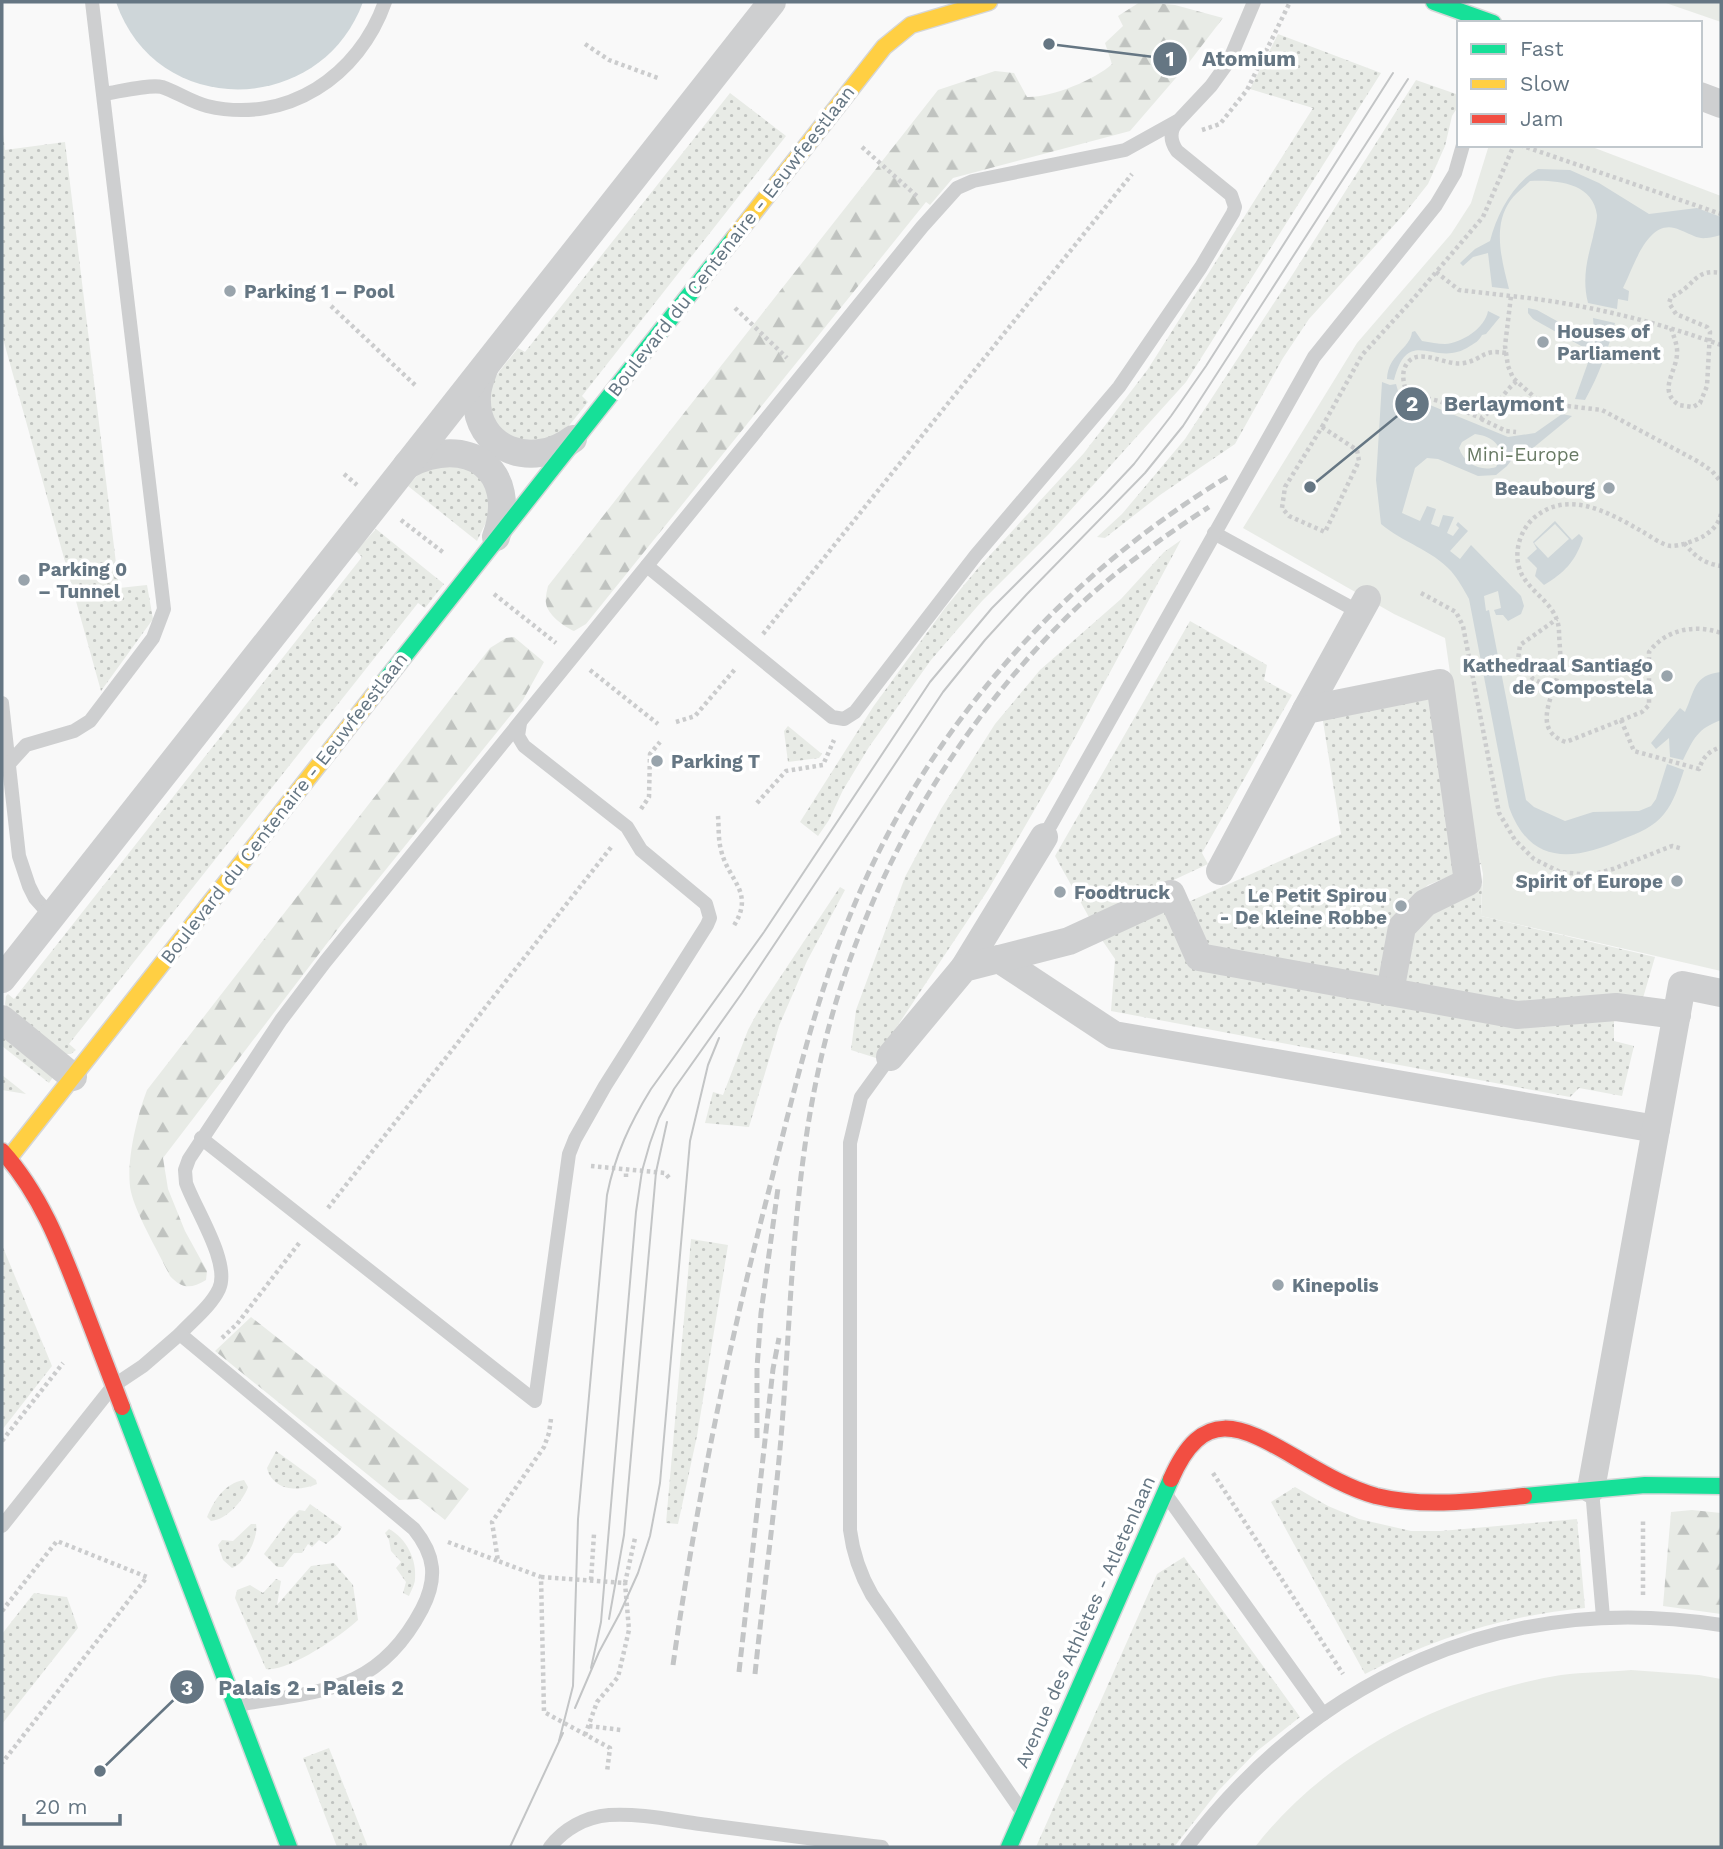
<svg xmlns="http://www.w3.org/2000/svg" width="1723" height="1849" font-family="'Work Sans',sans-serif">
	<style>
		.grass { fill: url(#grass-dots) }
		.forest { fill: url(#forest-firs) }
		.park { fill: #e8ebe6 }
		.water { fill: #ced6d9; fill-rule: evenodd }
		.lines { fill: none; stroke-linecap: round; stroke-linejoin: round }
		.fast-casing { stroke: #d5d6d7; stroke-width: 19 }
		.slow-casing { stroke: #d5d6d7; stroke-width: 19 }
		.jam-casing { stroke: #d5d6d7; stroke-width: 19 }
		.path { stroke: #cbcccd; stroke-width: 4.5; stroke-dasharray: 3.5 3.5; stroke-linecap: butt }
		.lane { stroke: #cecfd0; stroke-width: 14 }
		.street { stroke: #cecfd0; stroke-width: 28 }
		.fast { stroke: #16e098; stroke-width: 16 }
		.slow { stroke: #ffcf43; stroke-width: 16 }
		.jam { stroke: #f24e42; stroke-width: 16 }
		.tram { stroke: #c3c5c6; stroke-width: 2 }
		.rail { stroke: #c3c5c6; stroke-width: 5; stroke-dasharray: 10 5; stroke-linecap: butt }
		.poi-dot { fill: #99a4ac; stroke: #fff; stroke-width: 2.5 }
		.labels { text-anchor: middle; dominant-baseline: central; stroke-width: 7; stroke-linejoin: round; paint-order: stroke }
		.street-label { font-size: 19px; fill: #657683; stroke: #fff }
		.poi-label { font-size: 19px; font-weight: bold; fill: #657683; stroke: #fff; text-anchor: start }
		.park-label { font-size: 19px; fill: #687a64; stroke: #fff }
		.leader { fill: none; stroke: #657683; stroke-width: 2.5 }
		.callout-dot { fill: #657683; stroke: #fff; stroke-width: 2.5 }
		.mark-label { font-size: 21px; text-anchor: middle; font-weight: bold; fill: #fff }
		.callout-label { font-size: 21px; text-anchor: middle; font-weight: bold; fill: #657683; stroke: #fff; stroke-width: 7; stroke-linejoin: round; paint-order: stroke }
	</style>
	<defs>
		<pattern id="grass-dots" width="8" height="8" patternUnits="userSpaceOnUse" patternTransform="scale(1.75)"><rect width="8" height="8" fill="#e8ebe6"/><path d="M2 2h.1M6 6h.1" fill="none" stroke="#c0c3c0" stroke-width="1.8" stroke-linecap="round"/></pattern>
		<pattern id="forest-firs" width="22" height="20" patternUnits="userSpaceOnUse" patternTransform="scale(1.75)"><rect width="22" height="20" fill="#e8ebe6"/><path d="M5 1l3.5 6h-7zM16 11l3.5 6h-7z" fill="#c0c3c0"/></pattern>
	</defs>
	<rect width="100%" height="100%" fill="#f9f9f9"/>
	<!-- grass -->
	<g class="grass">
		<path d="M1278 34 1381 73 1186 382 1049 534 982 601 931 660 869 747 843 790 829 820 818 836 800 822 873 707 945 608 979 567 1084 453 1148 369 1313 108 1250 89Z"/>
		<path d="M1416 80 1459 95V105L1452 116 1445 146 1428 184 1405 213 1309 319 1283 358 1235 444 1160 495 1105 538 1097 537 1122 514 1185 439 1291 277Z"/>
		<path d="M730 93 786 136 582 396 588 402 563 433 527 447 491 422C488 379 492 381 518 348L525 352Z"/>
		<path d="M2 126 5 150 65 142 119 588 147 585 153 619 101 691 2 335Z"/>
		<path d="M440 462 479 472 494 506 477 541 408 486 420 472Z"/>
		<path d="M376 529 444 584 425 608 418 603 69 1044 76 1050 71 1054H64L7 1009 5 1004 6 996 8 994 14 999 362 557 356 551Z"/>
		<path d="M1181 540 1057 771 988 890 876 1058 851 1050 856 1010 905 877 941 809 995 724 1040 670 1121 599 1164 552Z"/>
		<path d="M1190 621 1267 665 1264 680 1292 695 1202 853 1208 864 1090 919 1055 856Z"/>
		<path d="M1452 687 1469 805 1481 864 1428 885 1389 922 1382 982 1210 948 1186 903 1341 834 1322 715Z"/>
		<path d="M788 726 822 754 819 758 788 762 784 731Z"/>
		<path d="M1482 885 1481 916 1655 957 1643 998 1518 1008 1398 984 1407 932 1440 903Z"/>
		<path d="M840 887 845 890 807 961 779 1026 749 1127 705 1123 713 1092 723 1095 748 1030 761 1006Z"/>
		<path d="M1166 909 1191 965 1614 1017V1041L1634 1046 1622 1096 1579 1088 1570 1097 1111 1011 1115 959 1102 940Z"/>
		<path d="M2 1035 53 1077 49 1083 2 1046Z"/>
		<path d="M2 1075 26 1094 2 1090Z"/>
		<path d="M691 1239 728 1245 697 1436 678 1524 666 1523Z"/>
		<path d="M2 1245 52 1366 2 1430Z"/>
		<path d="M276 1451 316 1480 317 1484C298 1492 273 1491 267 1468Z"/>
		<path d="M244 1480 248 1487C243 1501 226 1520 211 1521L207 1517C214 1500 225 1483 244 1480Z"/>
		<path d="M1295 1487 1328 1506 1359 1519 1411 1531H1441L1577 1519 1585 1608C1504 1616 1437 1637 1365 1674L1271 1502Z"/>
		<path d="M310 1504 342 1527 338 1534 326 1544 319 1540 312 1547 308 1544 302 1553H294L283 1567H277L264 1554 289 1520 299 1510 305 1511Z"/>
		<path d="M251 1524H256C259 1537 245 1564 232 1568L223 1560 218 1545 222 1540 233 1541Z"/>
		<path d="M389 1529C406 1538 417 1559 415 1579 415 1584 411 1591 409 1596L403 1593 406 1582 396 1568 401 1562 391 1551 389 1540 385 1533Z"/>
		<path d="M1184 1557 1300 1717 1257 1751 1219 1790 1174 1847H1036L1157 1574Z"/>
		<path d="M334 1563 353 1585 358 1620C341 1636 288 1672 266 1669L235 1598 237 1590 250 1585 263 1593 276 1579 281 1581 277 1605 311 1566Z"/>
		<path d="M34 1593 67 1597 78 1628 2 1724V1634Z"/>
		<path d="M329 1748 368 1847H337L303 1758Z"/>
	</g>
	<!-- forest -->
	<g class="forest">
		<path d="M1140 2 1175 5 1223 18 1187 65 1130 131 953 178 930 205 926 202 586 624 574 631C564 627 547 614 546 603 545 598 547 591 548 586L938 90 995 71 1014 73 1027 97C1050 98 1095 80 1112 64L1105 43 1123 26 1118 16Z"/>
		<path d="M514 637 544 662 523 700 341 925 163 1158 168 1189 185 1231 207 1271 206 1280C191 1289 182 1289 170 1276 159 1253 136 1214 131 1192 125 1165 137 1116 147 1090L490 648 506 638Z"/>
		<path d="M251 1317 469 1489 445 1520 419 1499 399 1500 215 1351Z"/>
		<path d="M1692 1510 1721 1513V1614L1663 1606 1671 1512Z"/>
	</g>
	<!-- park -->
	<g class="park">
		<path d="M1663 2H1721V22Z"/>
		<path d="M1489 145H1587L1721 196V971L1481 916 1483 874 1469 805 1445 638 1394 614 1243 528 1357 343 1451 234 1471 203Z"/>
		<path d="M1631 1670 1699 1675 1721 1679V1847H1255C1328 1753 1445 1694 1561 1675 1584 1672 1608 1672 1631 1670Z"/>
	</g>
	<!-- water -->
	<g class="water">
		<path d="M116 2H363C321 117 156 120 116 2Z"/>
		<path d="M1538 169 1570 170 1599 183 1649 214 1697 208 1721 217V235C1698 241 1700 238 1680 230 1648 215 1634 267 1623 288L1629 291 1628 301 1618 299 1617 309 1588 303C1582 279 1587 260 1593 237 1594 231 1597 222 1597 215 1593 182 1555 180 1530 181 1523 188 1515 194 1510 201 1492 227 1502 261 1509 289L1492 287 1488 253 1473 257 1463 266 1460 263 1475 249 1490 241C1497 214 1513 183 1538 169Z"/>
		<path d="M1528 308 1537 310 1593 341 1590 351 1533 319 1528 313Z"/>
		<path d="M1488 311 1500 317 1486 334 1482 335C1479 341 1475 343 1470 346 1435 370 1409 323 1394 380L1387 379C1388 354 1410 349 1412 332L1415 331 1422 341C1430 342 1438 344 1445 344 1462 343 1485 328 1488 311Z"/>
		<path d="M1593 318 1615 323C1608 350 1599 375 1585 400L1575 399 1595 343Z"/>
		<path d="M1382 382 1390 385 1396 384 1398 391 1406 400 1430 405 1508 437 1535 433 1562 414 1572 416 1533 448 1516 454 1507 466 1496 475 1478 476 1438 459 1427 458 1415 468 1402 513 1420 521 1427 506 1436 509 1431 524 1439 527 1443 515 1454 517 1447 533 1453 536 1459 528 1456 525 1458 522 1468 531 1450 551 1460 559 1471 545 1521 596 1524 606 1521 614 1508 621 1503 615H1496L1494 610 1501 608 1498 591 1484 596 1486 611 1489 610 1526 800 1534 807 1565 821 1593 812 1639 811 1651 806 1656 799 1667 764 1684 770C1679 785 1674 802 1664 814 1654 827 1638 833 1623 839 1574 861 1530 866 1509 807L1469 599C1464 590 1458 579 1451 571 1432 550 1402 542 1381 524L1376 480ZM1475 434C1489 436 1501 442 1501 458L1496 467C1481 472 1464 464 1459 448L1462 442Z"/>
		<path d="M1555 521 1572 540 1579 534 1583 538C1576 561 1564 573 1544 585L1535 576 1537 568 1527 558 1537 549 1533 542ZM1555 524 1569 539 1548 558 1534 543Z"/>
		<path d="M1721 672V720C1697 729 1694 738 1683 760L1670 757 1669 738 1656 749 1651 743 1680 708 1685 712C1695 691 1693 675 1721 672Z"/>
	</g>
	<g class="lines">
		<defs>
			<g id="fast">
				<path d="M1434 2 1493 23"/>
				<path d="M384 682 734 238"/>
				<path d="M122 1407 289 1847"/>
				<path d="M1524 1496 1645 1485 1721 1486"/>
				<path d="M1009 1847 1171 1479"/>
			</g>
			<g id="slow">
				<path d="M734 238 884 47 911 25 989 2"/>
				<path d="M9 1158 384 682"/>
			</g>
			<g id="jam">
				<path d="M2 1151C40 1193 60 1245 80 1297 94 1334 108 1370 122 1407"/>
				<path d="M1171 1479C1203 1406 1240 1425 1295 1457 1321 1472 1347 1488 1376 1496 1425 1508 1475 1501 1524 1496"/>
			</g>
		</defs>
		<!-- fast casing -->
		<use href="#fast" class="fast-casing"/>
		<!-- slow casing -->
		<use href="#slow" class="slow-casing"/>
		<!-- jam casing -->
		<use href="#jam" class="jam-casing"/>
		<!-- path -->
		<g class="path">
			<path d="M585 44 609 60 658 78"/>
			<path d="M1202 130 1220 124 1247 90 1290 2"/>
			<path d="M1520 145 1721 214"/>
			<path d="M862 147 919 198"/>
			<path d="M1436 272 1459 290 1511 296"/>
			<path d="M331 306 415 385"/>
			<path d="M735 308 787 358"/>
			<path d="M1671 328C1674 337 1678 346 1677 355 1675 374 1658 391 1679 405L1693 407 1700 403 1707 386 1710 332 1707 327 1676 314 1669 303 1671 297C1695 287 1694 268 1721 273"/>
			<path d="M1721 345C1655 321 1580 303 1511 296L1505 346 1508 366 1513 378 1541 403 1602 410 1699 462 1712 471 1721 482"/>
			<path d="M1506 353C1482 349 1484 359 1464 363 1446 367 1418 345 1406 365 1402 372 1403 380 1405 387L1417 396 1439 401 1481 418C1496 409 1503 392 1517 381"/>
			<path d="M1481 419 1506 431 1516 432"/>
			<path d="M1322 427 1362 355 1414 298 1483 217 1514 145"/>
			<path d="M1322 427 1357 450 1359 461 1325 532 1289 516 1282 508 1285 487Z"/>
			<path d="M344 474 357 485"/>
			<path d="M1721 514C1719 524 1711 532 1702 537 1694 541 1680 546 1671 546 1662 545 1650 536 1643 532 1610 513 1569 489 1535 517 1519 530 1512 556 1522 575 1533 595 1558 605 1559 631 1559 641 1561 653 1560 663 1559 688 1527 729 1566 742L1642 712 1649 705V652C1666 629 1695 624 1721 633"/>
			<path d="M401 520 444 553"/>
			<path d="M1684 543C1696 557 1703 563 1721 566"/>
			<path d="M1421 593 1456 612 1463 626 1499 813 1515 840 1534 859 1560 872 1590 875 1613 869 1672 846 1683 849"/>
			<path d="M494 594 556 643"/>
			<path d="M763 634 1132 174"/>
			<path d="M590 670 658 724"/>
			<path d="M1553 688 1533 679 1518 659 1520 645 1557 619"/>
			<path d="M1621 720 1634 751 1699 769C1703 757 1709 751 1721 747"/>
			<path d="M676 722 695 716 736 668"/>
			<path d="M757 803 786 771 823 765 834 740"/>
			<path d="M641 809 649 797 650 754 660 742"/>
			<path d="M718 816C719 827 718 839 721 850 728 881 756 892 733 927"/>
			<path d="M591 1166 665 1173 670 1179"/>
			<path d="M626 1177V1170"/>
			<path d="M328 1208 612 846"/>
			<path d="M222 1338 237 1324 300 1242"/>
			<path d="M551 1419 549 1433 544 1447 492 1522 498 1561 541 1577 544 1712 610 1748 607 1772"/>
			<path d="M2 1441 63 1363"/>
			<path d="M1213 1473 1343 1674"/>
			<path d="M448 1542 498 1561"/>
			<path d="M541 1577 625 1583 635 1538"/>
			<path d="M591 1580 594 1534"/>
			<path d="M1643 1595V1520"/>
			<path d="M2 1611 57 1541 147 1577 2 1763"/>
			<path d="M589 1726 621 1730"/>
			<path d="M585 1735 597 1702 618 1677 629 1630 625 1583"/>
		</g>
		<!-- lane -->
		<g class="lane">
			<path d="M104 94C118 92 150 84 162 87 177 92 191 102 207 106 287 125 359 76 385 2"/>
			<path d="M1214 533 1359 612"/>
			<path d="M647 566 832 717 844 719 855 712 976 555 1119 387 1201 267 1233 213 1235 207 1231 195 1177 151C1170 141 1169 130 1178 121"/>
			<path d="M2 703 19 856 29 886 35 898 51 916"/>
			<path d="M7 766 26 745 74 731 90 721 153 638 164 609 92 2"/>
			<path d="M1044 837 1314 357 1436 205 1455 173 1463 145"/>
			<path d="M890 1057 861 1097 850 1143V1530C853 1554 860 1574 872 1595L1021 1810"/>
			<path d="M201 1138 535 1401 569 1154 575 1139 605 1086 707 925 710 918 706 904 641 850 627 827 524 746 518 736 520 723"/>
			<path d="M180 1334C193 1320 211 1306 219 1289 231 1263 195 1209 186 1183L185 1170 189 1159 281 1020 325 962 922 227 957 188 973 181 1125 150 1179 120 1211 86 1229 61 1254 2"/>
			<path d="M1592 1490 1603 1617"/>
			<path d="M1167 1496 1323 1714"/>
			<path d="M2 1526 113 1386 143 1366 180 1334 414 1529C435 1555 438 1578 422 1609 378 1693 320 1691 236 1705"/>
			<path d="M550 1847C564 1829 585 1817 609 1815 639 1813 671 1820 700 1824 761 1832 821 1840 882 1847"/>
			<path d="M1187 1847C1317 1676 1506 1591 1721 1625"/>
		</g>
		<!-- street -->
		<g class="street">
			<path d="M1700 96 1721 104"/>
			<path d="M484 369C481 378 477 387 477 396 474 450 533 470 573 439"/>
			<path d="M407 465C468 433 520 470 496 537"/>
			<path d="M1306 710 1367 599"/>
			<path d="M1220 871 1306 710 1440 683 1468 882 1425 903 1402 927 1390 992"/>
			<path d="M999 959 1114 1035 1656 1129"/>
			<path d="M964 968 1044 837"/>
			<path d="M2 979 772 2"/>
			<path d="M2 1019 73 1077"/>
			<path d="M890 1057 964 968 1069 941 1171 894 1199 957 1517 1015 1616 1007 1677 1015"/>
			<path d="M1591 1489 1682 985 1721 993"/>
		</g>
		<!-- fast -->
		<use href="#fast" class="fast"/>
		<!-- slow -->
		<use href="#slow" class="slow"/>
		<!-- jam -->
		<use href="#jam" class="jam"/>
		<!-- tram -->
		<g class="tram">
			<path d="M609 1619 624 1535 656 1172 667 1122"/>
			<path d="M591 1668 601 1622 636 1212 642 1171 650 1143 659 1118 674 1089 742 993 943 692 985 640 1027 594 1145 473 1183 426 1408 79"/>
			<path d="M575 1708 599 1652 620 1613 638 1573 650 1536 660 1483 690 1141 708 1065 719 1038"/>
			<path d="M559 1741 573 1686 578 1519 607 1195C615 1155 630 1123 651 1089L764 932 930 682 992 608 1104 496 1134 464 1171 416 1206 366 1393 73"/>
			<path d="M510 1847 563 1733"/>
		</g>
		<!-- rail -->
		<g class="rail">
			<path d="M757 1438V1368L761 1313 778 1188"/>
			<path d="M673 1665C696 1504 728 1347 769 1190 793 1095 815 999 853 908 928 728 1061 578 1227 477"/>
			<path d="M739 1672 773 1369 779 1338"/>
			<path d="M755 1674C763 1596 774 1517 781 1438 791 1316 792 1192 818 1072 854 903 942 742 1064 620 1107 577 1158 540 1209 507"/>
		</g>
	</g>
	<!-- markers -->
	<g class="poi-dot">
		<circle cx="230" cy="291" r="7"/>
		<circle cx="1543" cy="342" r="7"/>
		<circle cx="1609" cy="488" r="7"/>
		<circle cx="24" cy="580" r="7"/>
		<circle cx="1667" cy="676" r="7"/>
		<circle cx="657" cy="761" r="7"/>
		<circle cx="1677" cy="881" r="7"/>
		<circle cx="1060" cy="892" r="7"/>
		<circle cx="1401" cy="906" r="7"/>
		<circle cx="1278" cy="1285" r="7"/>
	</g>
	<g class="labels">
		<!-- street labels -->
		<g class="street-label">
			<text transform="translate(731 241) rotate(-52)">Boulevard du Centenaire - Eeuwfeestlaan</text>
			<text transform="translate(284 808) rotate(-52)">Boulevard du Centenaire - Eeuwfeestlaan</text>
			<text transform="translate(1085 1622) rotate(-66)">Avenue des Athlètes - Atletenlaan</text>
		</g>
		<!-- poi labels -->
		<g class="poi-label">
			<text x="244" y="291">Parking 1 – Pool</text>
			<text x="1557" y="331">Houses of<tspan x="1557" dy="22">Parliament</tspan></text>
			<text x="1595" y="488" text-anchor="end">Beaubourg</text>
			<text x="38" y="569">Parking 0<tspan x="38" dy="22">– Tunnel</tspan></text>
			<text x="1653" y="665" text-anchor="end">Kathedraal Santiago<tspan x="1653" dy="22">de Compostela</tspan></text>
			<text x="671" y="761">Parking T</text>
			<text x="1663" y="881" text-anchor="end">Spirit of Europe</text>
			<text x="1074" y="892">Foodtruck</text>
			<text x="1387" y="895" text-anchor="end">Le Petit Spirou<tspan x="1387" dy="22">- De kleine Robbe</tspan></text>
			<text x="1292" y="1285">Kinepolis</text>
		</g>
		<!-- park labels -->
		<g class="park-label">
			<text x="1523" y="454">Mini-Europe</text>
		</g>
	</g>
	<!-- callouts -->
	<path class="leader" d="M1049 44L1170 59M1310 487L1412 404M100 1771L187 1687"/>
	<g class="callout-dot">
		<circle cx="1049" cy="44" r="7"/>
		<circle cx="1310" cy="487" r="7"/>
		<circle cx="100" cy="1771" r="7"/>
		<circle cx="1170" cy="59" r="18"/>
		<circle cx="1412" cy="404" r="18"/>
		<circle cx="187" cy="1687" r="18"/>
	</g>
	<g class="mark-label">
		<text x="1170" y="66">1</text>
		<text x="1412" y="411">2</text>
		<text x="187" y="1695">3</text>
	</g>
	<g class="callout-label">
		<text x="1249" y="66">Atomium</text>
		<text x="1504" y="411">Berlaymont</text>
		<text x="311" y="1695">Palais 2 - Paleis 2</text>
	</g>
	<!-- border -->
	<rect width="1723" height="1849" fill="none" stroke="#657683" stroke-width="7"/>
	<!-- legend -->
	<rect x="1457" y="21" width="245" height="126" fill="#ffffff" stroke="#c1c8cd" stroke-width="2"/>
	<rect x="1471" y="44" width="35" height="10" fill="#16e098" stroke="#c1c8cd" stroke-width="2"/>
	<text x="1520" y="56" font-size="21" fill="#657683">Fast</text>
	<rect x="1471" y="79" width="35" height="10" fill="#ffcf43" stroke="#c1c8cd" stroke-width="2"/>
	<text x="1520" y="91" font-size="21" fill="#657683">Slow</text>
	<rect x="1471" y="114" width="35" height="10" fill="#f24e42" stroke="#c1c8cd" stroke-width="2"/>
	<text x="1520" y="126" font-size="21" fill="#657683">Jam</text>
	<!-- scale -->
	<path d="M24 1814v10h96v-10" fill="none" stroke="#657683" stroke-width="3.5"/>
	<text x="35" y="1814" font-size="21" fill="#657683" stroke="#ffffff" stroke-width="5" paint-order="stroke">20 m</text>
</svg>
